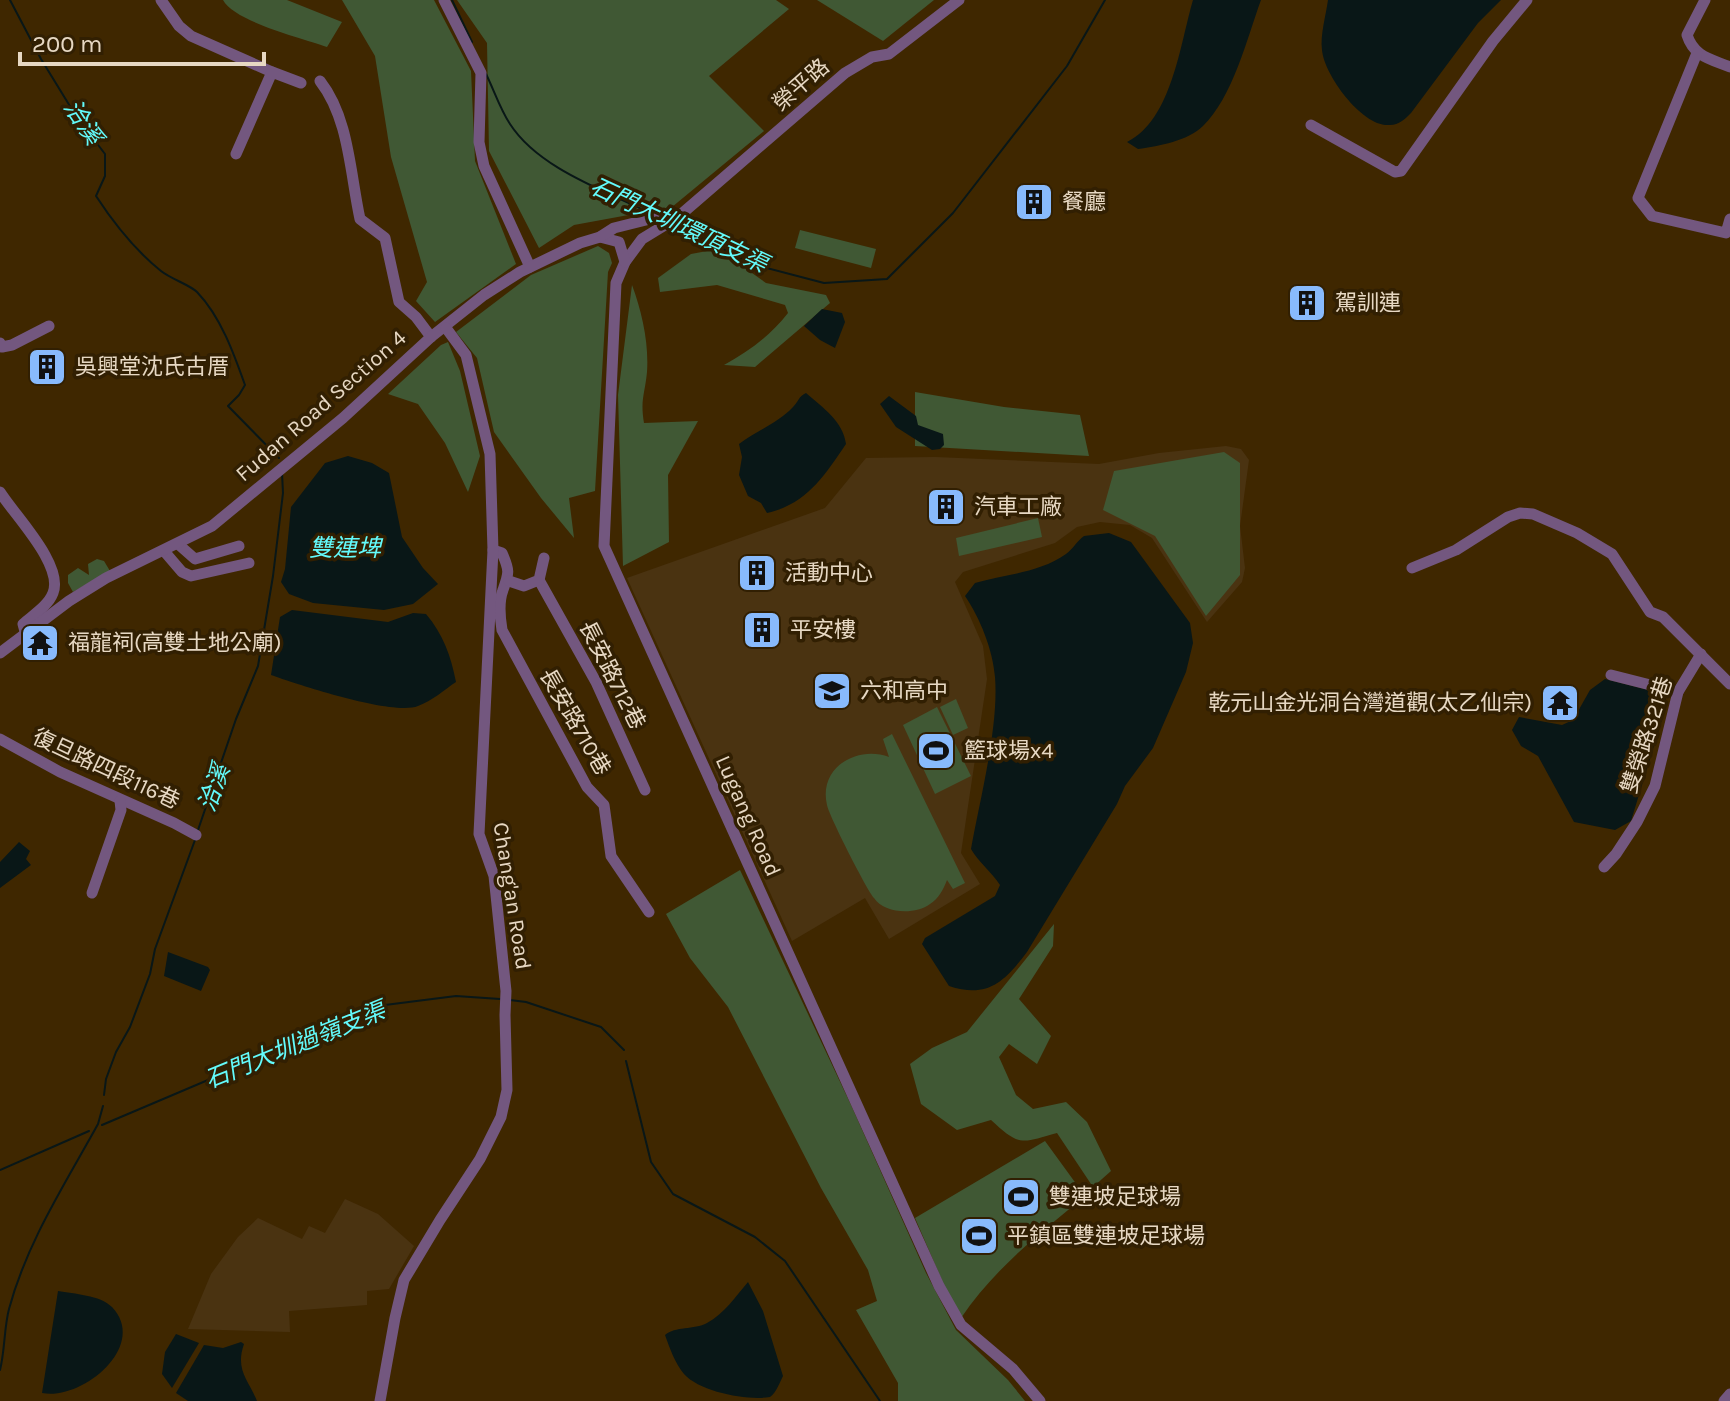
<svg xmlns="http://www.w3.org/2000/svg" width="1730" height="1401" font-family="Karla,'Noto Sans TC',sans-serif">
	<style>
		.built { fill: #4a3311 }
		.green { fill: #405834 }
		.water { fill: #091717 }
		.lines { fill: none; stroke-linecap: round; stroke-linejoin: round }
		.stream { stroke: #091717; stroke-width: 2 }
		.minor { stroke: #73577f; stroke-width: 11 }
		.labels { text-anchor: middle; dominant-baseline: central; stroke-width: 7; stroke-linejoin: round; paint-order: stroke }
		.street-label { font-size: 22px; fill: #e7d8c3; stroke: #311f02 }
		.poi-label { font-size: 22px; fill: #e7d8c3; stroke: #311f02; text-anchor: start }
		.water-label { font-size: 24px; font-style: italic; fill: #63fbfc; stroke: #311f02 }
	</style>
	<rect width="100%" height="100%" fill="#3f2700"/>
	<!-- built -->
	<g class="built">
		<path d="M1226 446 1241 449 1249 460 1240 526 1245 568 1242 582 1207 622 1152 538 1130 525 1100 522 1077 527 1055 543 963 572 955 582 983 646 987 679 961 853 980 884 889 939 865 898 792 941 627 578 825 508 866 458 935 457 1099 464 1159 453Z"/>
		<path d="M345 1199 378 1214 414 1246 389 1289 367 1291V1305L289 1311 290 1332 188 1329 211 1274 238 1237 258 1218 302 1239 309 1226 325 1233Z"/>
	</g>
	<!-- green -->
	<g class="green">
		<path d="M223 0H287L342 22 327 47C302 38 235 22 223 0Z"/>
		<path d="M342 0H434L471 71 475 161 516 264 435 322 416 301 427 282 391 157 375 56Z"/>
		<path d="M457 0H776L789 9 709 76 764 131 672 207 574 225 539 248 489 151 487 43Z"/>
		<path d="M817 0H934L883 41Z"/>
		<path d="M800 230 876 249 871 268 795 248Z"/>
		<path d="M598 246 609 253 612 263 608 272 595 491 569 498 574 538 541 498 494 432 477 358 456 332 531 275Z"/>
		<path d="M718 249 766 283 826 295 830 303 755 367 724 365C749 351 770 336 788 313L785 305 717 285 660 292 658 278 691 254Z"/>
		<path d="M632 285C642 312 649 343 647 372 645 394 640 399 644 423L698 421 668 475 669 542 623 566 618 395Z"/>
		<path d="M448 342 460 371 480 456 468 492 445 443 418 404 388 394 441 345Z"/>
		<path d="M915 392 1004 407 1080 415 1089 456 915 446Z"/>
		<path d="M1224 452 1240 463V575L1206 616 1155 536 1103 510 1114 471Z"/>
		<path d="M1038 518 1042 537 959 556 956 538Z"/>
		<path d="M97 559 104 561 110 571 73 592 68 583V575L78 568 89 575 88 564Z"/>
		<path d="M956 699 968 728 953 735 940 707Z"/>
		<path d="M937 707 971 776 935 794 903 725Z"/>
		<path d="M892 734 965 883 953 889 947 880C943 890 939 898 930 904 915 915 885 914 874 898 867 890 829 816 827 805 818 767 858 745 889 757L883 739Z"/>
		<path d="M740 870 851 1105 926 1273 956 1330 1008 1380 1025 1401H898V1383L856 1310 877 1301 868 1270 821 1188 728 1007 690 958 666 914Z"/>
		<path d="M1054 924 1053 946 1019 999 1051 1036 1037 1064 1009 1044 999 1057 1016 1095 1033 1109 1066 1102 1087 1122 1111 1171 1093 1187 1057 1133C1021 1143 1020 1147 991 1120L957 1130 921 1104 910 1064 932 1048 967 1032Z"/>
		<path d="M1045 1141 1085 1196C1039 1234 995 1268 961 1318L944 1285 915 1218Z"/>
	</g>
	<!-- water -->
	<g class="water">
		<path d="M1193 0H1261C1247 38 1233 97 1203 126 1187 141 1160 146 1138 149L1127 142C1172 120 1180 44 1193 0Z"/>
		<path d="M1328 0H1501L1478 23 1411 113C1405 119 1399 125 1390 125 1363 128 1324 75 1322 50 1320 35 1326 15 1328 0Z"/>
		<path d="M822 309 842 313 845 322 835 348 820 340 804 326Z"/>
		<path d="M806 393C823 408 843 421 846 444 824 476 807 504 767 513L761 503 748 496 739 475 742 457 739 444C756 431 778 423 793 407 799 401 798 397 806 393Z"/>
		<path d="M889 396 916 416 918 425 943 434 944 445 940 449 932 450 896 427 880 404Z"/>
		<path d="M348 456 372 463 389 473 402 537 423 568 438 584 413 604 384 610 313 603 289 594 281 582 285 569 291 507 325 463Z"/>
		<path d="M1109 533 1131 542 1190 623 1193 643 1186 672 1153 748 1125 786 1117 804 1027 952C1005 981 988 999 949 986L922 944 925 938 995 896 1000 885C991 871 979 863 971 849 980 799 999 726 995 677 993 650 980 618 965 596L975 583C1006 574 1039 573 1066 554 1073 549 1077 541 1084 536Z"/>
		<path d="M292 610 388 622 413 613 426 614C443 634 451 656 456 682 444 690 432 701 418 706 393 716 299 685 271 675L280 617Z"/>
		<path d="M1605 679 1664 694 1667 703 1631 821 1615 830 1574 822 1538 756 1521 746 1512 730 1519 717 1562 725 1573 720 1590 690Z"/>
		<path d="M19 842 30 851 26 859 31 865 0 888V862Z"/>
		<path d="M168 952 208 967 210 970 201 991 164 976Z"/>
		<path d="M748 1282 763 1311 783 1376C780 1382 776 1393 770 1397 748 1401 700 1392 684 1374 675 1363 670 1349 665 1335 675 1326 694 1330 707 1323 724 1314 736 1296 748 1282Z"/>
		<path d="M58 1291C74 1294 100 1295 112 1307 149 1346 82 1401 42 1393Z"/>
		<path d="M176 1334 199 1343 172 1388 162 1374 165 1352Z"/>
		<path d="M241 1342 244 1344C235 1370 248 1379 257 1401H188L176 1393 204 1345 223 1348Z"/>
	</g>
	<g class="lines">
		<!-- stream -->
		<g class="stream">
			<path d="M10 0 41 59 76 116 105 154V176L96 196C113 222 136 251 161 271 171 279 190 285 197 292 221 317 234 354 245 385L239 395 228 406 279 458"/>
			<path d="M452 0 472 42"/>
			<path d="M486 74C494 90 500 109 510 124 539 169 606 191 652 214"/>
			<path d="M675 225 755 265 824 283 887 279 953 213 1067 66 1105 0"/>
			<path d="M198 830 236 719 258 666 273 576 283 493 282 473"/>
			<path d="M510 1000 526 1002 601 1027 624 1050"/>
			<path d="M626 1061 651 1162 673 1194 755 1237 785 1261 880 1401"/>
			<path d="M104 1095 106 1079 116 1052 130 1027 150 974 155 949 195 840"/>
			<path d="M102 1125 385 1005 456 996 500 999"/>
			<path d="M0 1170 89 1131"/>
			<path d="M0 1370C5 1350 4 1328 9 1309 27 1242 65 1184 98 1124L103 1106"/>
		</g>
		<!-- minor -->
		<g class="minor">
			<path d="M161 0 179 26 191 36 272 72"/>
			<path d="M444 0 481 73 479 142 484 166 530 267"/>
			<path d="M959 0 889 54 872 57 845 73 678 217 642 239 625 262 616 283 604 546 939 1286 961 1325 1013 1369 1040 1401"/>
			<path d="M1705 0 1687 35C1694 57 1711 59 1730 67"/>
			<path d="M1697 53 1638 198 1652 216 1726 233 1730 219"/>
			<path d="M320 81C349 118 350 173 360 219L385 238 399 302 416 317 431 337"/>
			<path d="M1311 125 1395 172 1401 171 1493 41 1527 0"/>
			<path d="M236 154 272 72 301 83"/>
			<path d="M600 237 619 242 625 262"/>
			<path d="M0 343 2 347 12 345 49 326"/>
			<path d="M0 492C15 516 64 565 53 593 48 606 33 615 23 624L26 635"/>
			<path d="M178 544 195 559 239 546"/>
			<path d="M493 550 502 553C510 571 509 573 503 590 498 603 500 618 502 630L587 787 604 805 611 856 649 912"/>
			<path d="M164 551 182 572 191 576 249 563"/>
			<path d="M1412 568 1456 550 1508 517 1520 513 1533 514 1577 533 1612 554 1650 612 1663 617 1730 684"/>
			<path d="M539 580 596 682 645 790"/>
			<path d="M509 581 524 586 539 580 544 558"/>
			<path d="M0 653 69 601 106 578 212 526 343 418 431 337 484 295 520 272 580 243 600 237 614 228 650 219 676 217"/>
			<path d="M1611 675 1678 692"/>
			<path d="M0 739 60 772 174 823 196 835"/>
			<path d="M1604 867 1616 854 1637 822 1655 786 1678 692 1701 654"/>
			<path d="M92 893 121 810 120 801"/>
			<path d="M380 1401 395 1318 404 1280 440 1220 480 1159 501 1117 507 1090 505 1015 506 991 494 876 479 834 493 550 490 454 466 355 446 328"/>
			<path d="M1724 1401 1730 1394"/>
		</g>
	</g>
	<!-- icons -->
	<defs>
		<symbol id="building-square" viewBox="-11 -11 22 22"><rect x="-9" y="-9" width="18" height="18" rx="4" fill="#88bafc" stroke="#311f02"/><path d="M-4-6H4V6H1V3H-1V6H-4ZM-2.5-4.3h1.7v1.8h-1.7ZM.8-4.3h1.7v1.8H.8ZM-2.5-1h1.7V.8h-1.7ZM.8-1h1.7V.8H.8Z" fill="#111"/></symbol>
		<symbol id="temple-square" viewBox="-11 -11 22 22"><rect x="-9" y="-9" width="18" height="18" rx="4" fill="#88bafc" stroke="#311f02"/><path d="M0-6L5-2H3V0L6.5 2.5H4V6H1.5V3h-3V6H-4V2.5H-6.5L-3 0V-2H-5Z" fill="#111"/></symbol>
		<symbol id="school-square" viewBox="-11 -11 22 22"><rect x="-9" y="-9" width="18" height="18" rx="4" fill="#88bafc" stroke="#311f02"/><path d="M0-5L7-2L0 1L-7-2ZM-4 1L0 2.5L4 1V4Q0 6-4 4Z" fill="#111"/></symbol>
		<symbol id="stadium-square" viewBox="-11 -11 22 22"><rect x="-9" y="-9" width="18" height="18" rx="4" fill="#88bafc" stroke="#311f02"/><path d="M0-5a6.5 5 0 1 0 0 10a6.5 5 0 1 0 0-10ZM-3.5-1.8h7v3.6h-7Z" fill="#111"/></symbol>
	</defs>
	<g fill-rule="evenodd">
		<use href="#building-square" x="1012" y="180" width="44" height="44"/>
		<use href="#building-square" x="1285" y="281" width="44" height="44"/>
		<use href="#building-square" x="25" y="345" width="44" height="44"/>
		<use href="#building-square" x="924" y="485" width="44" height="44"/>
		<use href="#building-square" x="735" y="551" width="44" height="44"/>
		<use href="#building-square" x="740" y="608" width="44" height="44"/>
		<use href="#temple-square" x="18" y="621" width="44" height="44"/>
		<use href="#school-square" x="810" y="669" width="44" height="44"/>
		<use href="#temple-square" x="1538" y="681" width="44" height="44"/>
		<use href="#stadium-square" x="914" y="729" width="44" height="44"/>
		<use href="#stadium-square" x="999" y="1175" width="44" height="44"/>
		<use href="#stadium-square" x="957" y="1214" width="44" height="44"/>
	</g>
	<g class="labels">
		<!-- street labels -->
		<g class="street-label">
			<text transform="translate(801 85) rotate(-41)">榮平路</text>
			<text transform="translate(321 406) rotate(-41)">Fudan Road Section 4</text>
			<text transform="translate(612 675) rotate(63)">長安路712巷</text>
			<text transform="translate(575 722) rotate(60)">長安路710巷</text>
			<text transform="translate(1647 735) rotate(-72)">雙榮路321巷</text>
			<text transform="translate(106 769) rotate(25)">復旦路四段116巷</text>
			<text transform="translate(748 816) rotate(66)">Lugang Road</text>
			<text transform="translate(512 896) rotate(81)">Chang'an Road</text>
		</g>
		<!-- poi labels -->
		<g class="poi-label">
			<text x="1062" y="202">餐廳</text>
			<text x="1335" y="303">駕訓連</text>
			<text x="75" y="367">吳興堂沈氏古厝</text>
			<text x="974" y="507">汽車工廠</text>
			<text x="785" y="573">活動中心</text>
			<text x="790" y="630">平安樓</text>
			<text x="68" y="643">福龍祠(高雙土地公廟)</text>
			<text x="860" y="691">六和高中</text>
			<text x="1532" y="703" text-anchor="end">乾元山金光洞台灣道觀(太乙仙宗)</text>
			<text x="964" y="751">籃球場x4</text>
			<text x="1049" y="1197">雙連坡足球場</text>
			<text x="1007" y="1236">平鎮區雙連坡足球場</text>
		</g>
		<!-- water labels -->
		<g class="water-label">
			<text transform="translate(83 122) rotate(56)">洽溪</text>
			<text transform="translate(679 225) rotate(25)">石門大圳環頂支渠</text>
			<text x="345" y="548">雙連埤</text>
			<text transform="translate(214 788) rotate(-70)">洽溪</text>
			<text transform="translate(295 1045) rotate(-22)">石門大圳過嶺支渠</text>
		</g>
	</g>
	<!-- scale -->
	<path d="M20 52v12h244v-12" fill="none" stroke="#e7d8c3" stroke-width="4"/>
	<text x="32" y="52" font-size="24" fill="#e7d8c3" stroke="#311f02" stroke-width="6" paint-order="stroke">200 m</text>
</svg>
